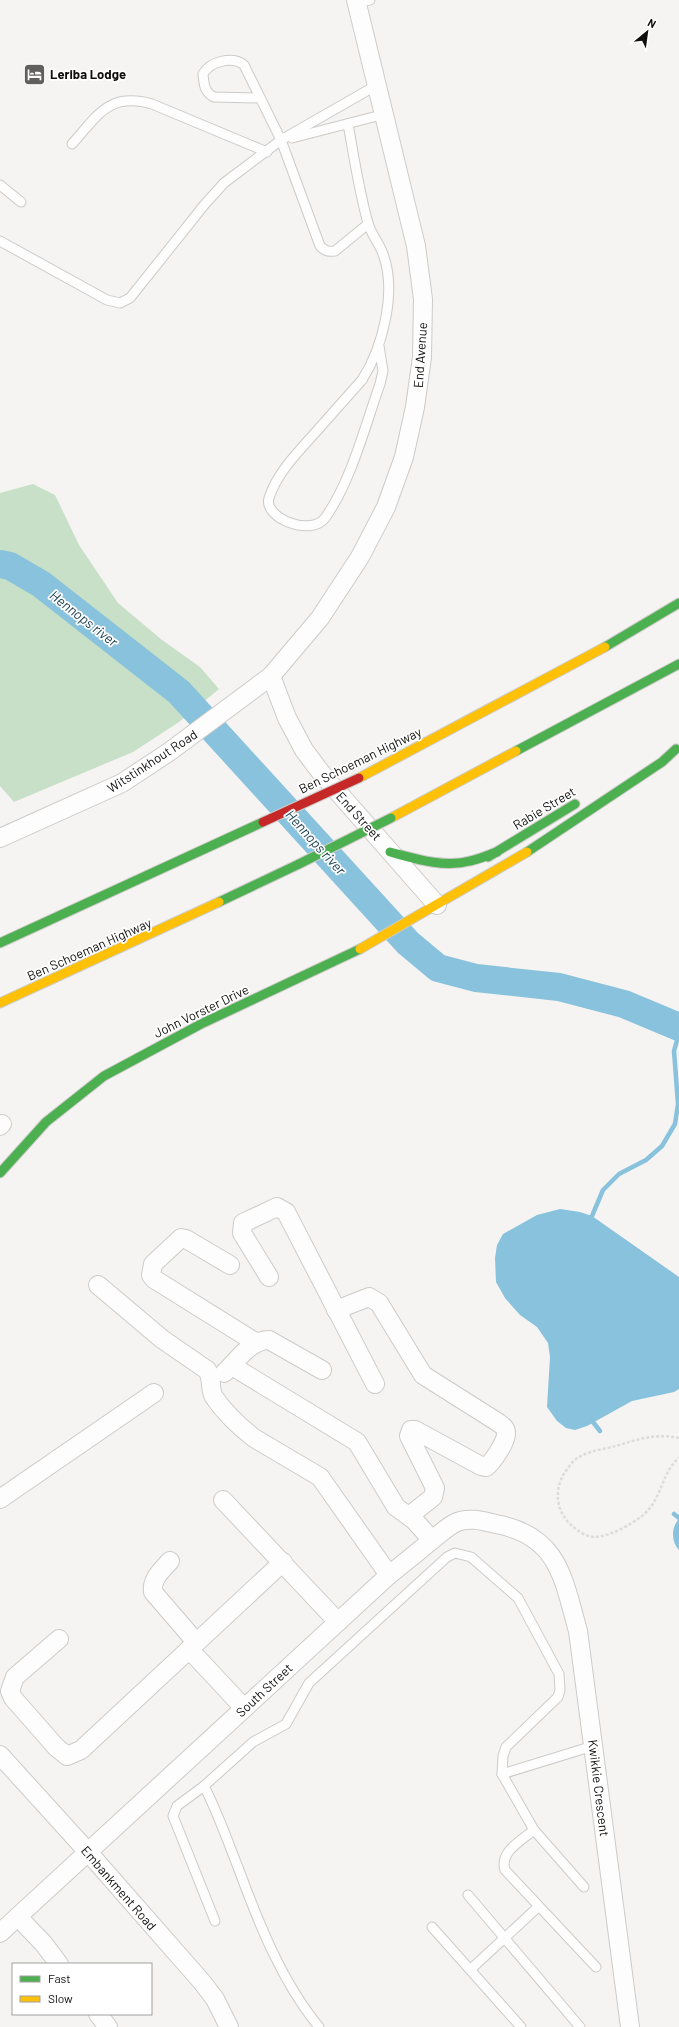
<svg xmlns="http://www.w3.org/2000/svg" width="679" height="2027" font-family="Barlow,sans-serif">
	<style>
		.green { fill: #c7e0c7 }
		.water { fill: #88c2dc }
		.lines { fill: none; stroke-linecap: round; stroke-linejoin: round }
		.stream { stroke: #88c2dc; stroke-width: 4.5 }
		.river { stroke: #88c2dc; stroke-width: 28 }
		.lane-casing { stroke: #cccbc9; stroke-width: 11 }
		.street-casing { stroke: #cccbc9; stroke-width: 20 }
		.fast-casing { stroke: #cccbc9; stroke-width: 11 }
		.slow-casing { stroke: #cccbc9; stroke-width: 11 }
		.path { stroke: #dcdcdc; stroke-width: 2.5; stroke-dasharray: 3 2; stroke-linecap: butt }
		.lane { stroke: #fefdfd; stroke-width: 9 }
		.street { stroke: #fefdfd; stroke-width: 18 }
		.fast { stroke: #4caf50; stroke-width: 9 }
		.slow { stroke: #ffc107; stroke-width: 9 }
		.fast-bridge-casing { stroke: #cccbc9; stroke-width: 11; stroke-linecap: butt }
		.jam-bridge-casing { stroke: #cccbc9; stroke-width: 11; stroke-linecap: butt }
		.fast-bridge { stroke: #4caf50; stroke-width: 9 }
		.jam-bridge { stroke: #c62828; stroke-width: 9 }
		.labels { text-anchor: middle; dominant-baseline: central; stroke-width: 3.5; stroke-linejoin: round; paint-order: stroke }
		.poi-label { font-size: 13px; font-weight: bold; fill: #100f0e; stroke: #fff; text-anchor: start }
		.street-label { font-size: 13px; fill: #100f0e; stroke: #fff }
		.water-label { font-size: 14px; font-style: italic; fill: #1c4152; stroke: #fff }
	</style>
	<rect width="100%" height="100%" fill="#f5f4f2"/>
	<!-- green -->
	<path class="green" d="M33 484 55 495 79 545 118 603 162 640 200 667 219 689 179 722 133 752 14 802 0 786V493Z"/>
	<!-- water -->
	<g class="water">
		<path d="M560 1209 580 1212 592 1216 679 1277V1389L674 1392 632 1401 587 1426 575 1430 566 1428 557 1421 547 1407 550 1357 548 1343 537 1327 520 1315 505 1298 496 1282 495 1258 497 1245 503 1234 537 1215Z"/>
		<path d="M679 1519V1550C671 1542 671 1527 679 1519Z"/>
	</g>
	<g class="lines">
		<!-- stream -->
		<g class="stream">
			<path d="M592 1216 603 1190 619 1174 646 1160 662 1146 675 1124 678 1104 674 1051 679 1033"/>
			<path d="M593 1422 600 1431"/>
			<path d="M674 1514 679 1518"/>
		</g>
		<!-- river -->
		<path class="river" d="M0 564 10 566 41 584 179 692 408 943 438 968 476 978 559 987 624 1004 679 1027"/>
		<defs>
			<g id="lane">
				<path d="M357 3 370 0"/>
				<path d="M260 98 214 97C204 92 204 84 203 74 210 61 233 56 244 65L281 140 320 246C325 251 328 252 335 251L368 224"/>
				<path d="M348 124C354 157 359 191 368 223 371 234 379 243 383 254 397 291 383 347 362 380 346 398 330 416 314 434 297 453 277 473 269 498 263 518 311 537 325 518 351 482 365 426 380 384L383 371 379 346"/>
				<path d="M292 138 385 114"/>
				<path d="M72 144C98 115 109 92 152 104L267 152"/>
				<path d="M0 185 21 202"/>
				<path d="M0 241 107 300 120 303 130 298 205 204 224 183 281 140 377 85"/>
				<path d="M502 1774 593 1746"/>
				<path d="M204 1786 177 1806 173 1816 215 1921"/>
				<path d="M534 1830C522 1840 499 1852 505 1870L596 1967"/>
				<path d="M468 1895 580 2027"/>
				<path d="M432 1927 521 2027"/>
				<path d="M471 1969 538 1907"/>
				<path d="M319 2027C282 1982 259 1924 239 1870 228 1842 218 1813 204 1786L253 1742 286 1724 309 1683 447 1557 455 1553 471 1557 518 1598 559 1674 560 1690 558 1697 506 1747 503 1756 502 1774 534 1830 584 1887"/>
			</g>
			<g id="street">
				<path d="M271 676 287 718 304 750 322 774 437 905"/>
				<path d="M0 838 122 783 169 752 271 676 320 618 360 557 386 507 404 457 415 407 422 357 423 299 416 246 356 0"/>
				<path d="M0 1126 2 1124"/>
				<path d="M230 1265 186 1239 181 1238 153 1264 151 1275 154 1279 255 1342"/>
				<path d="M269 1277 242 1233 243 1223 277 1207 286 1212 375 1384"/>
				<path d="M98 1285 162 1339 207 1370C213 1378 209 1389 214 1397 224 1412 240 1427 254 1438L320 1477 389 1575"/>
				<path d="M336 1310 369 1297 379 1303 423 1375 499 1423C503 1426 506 1428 506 1433 507 1441 492 1463 486 1467L481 1466 415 1430H411L409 1436 435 1488 433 1497 409 1516"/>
				<path d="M232 1366 357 1442 396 1507 414 1520 432 1540"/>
				<path d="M224 1373C237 1361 250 1340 269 1340L322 1370"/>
				<path d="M0 1499 154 1393"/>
				<path d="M223 1500 338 1622"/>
				<path d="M170 1561C162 1570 151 1579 153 1592L196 1642"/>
				<path d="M59 1639 15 1677 10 1691 13 1698 56 1747 67 1756 81 1750 283 1562"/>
				<path d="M189 1649 244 1708"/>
				<path d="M0 1755 88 1852 202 1982 215 1999 229 2027"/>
				<path d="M18 1917 43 1943 59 1964"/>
				<path d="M0 1933 389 1575C404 1563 418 1552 432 1540 440 1534 448 1526 457 1522 469 1517 483 1521 496 1524 559 1536 563 1578 578 1631L630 2027"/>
				<path d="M98 2014 108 2027"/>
			</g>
			<g id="fast">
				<path d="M605 647 679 603"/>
				<path d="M516 751 679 664"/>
				<path d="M390 852C416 859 444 868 470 861 480 859 488 855 497 852"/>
				<path d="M527 852 662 762 676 749"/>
				<path d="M488 857 575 804"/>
				<path d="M219 902 299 864"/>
				<path d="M0 943 263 822"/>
				<path d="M0 1173 46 1122 104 1076 201 1024 360 949"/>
			</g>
			<g id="slow">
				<path d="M359 778 605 647"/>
				<path d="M391 818 516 751"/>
				<path d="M360 949 527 852"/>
				<path d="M0 1003 219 902"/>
			</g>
		</defs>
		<!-- lane casing -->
		<use href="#lane" class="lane-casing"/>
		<!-- street casing -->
		<use href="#street" class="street-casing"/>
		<!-- fast casing -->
		<use href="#fast" class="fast-casing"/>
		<!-- slow casing -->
		<use href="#slow" class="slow-casing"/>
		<!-- path -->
		<path class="path" d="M679 1438C657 1433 638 1439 616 1446 604 1449 587 1451 576 1459 573 1461 570 1465 568 1468 552 1488 555 1514 576 1529 581 1533 588 1537 595 1537 611 1536 630 1525 642 1516 662 1501 661 1472 679 1458"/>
		<!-- lane -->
		<use href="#lane" class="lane"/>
		<!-- street -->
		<use href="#street" class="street"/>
		<!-- fast -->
		<use href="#fast" class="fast"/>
		<!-- slow -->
		<use href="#slow" class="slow"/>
		<defs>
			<path id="fast-bridge" d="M299 864 391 818"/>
			<path id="jam-bridge" d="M263 822 359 778"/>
		</defs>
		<!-- fast-bridge casing -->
		<use href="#fast-bridge" class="fast-bridge-casing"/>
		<!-- jam-bridge casing -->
		<use href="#jam-bridge" class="jam-bridge-casing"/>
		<!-- fast-bridge -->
		<use href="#fast-bridge" class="fast-bridge"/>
		<!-- jam-bridge -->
		<use href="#jam-bridge" class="jam-bridge"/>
	</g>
	<!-- icons -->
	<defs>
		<symbol id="hotel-square" viewBox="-11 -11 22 22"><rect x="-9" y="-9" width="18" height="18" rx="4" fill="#605f5e" stroke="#fff"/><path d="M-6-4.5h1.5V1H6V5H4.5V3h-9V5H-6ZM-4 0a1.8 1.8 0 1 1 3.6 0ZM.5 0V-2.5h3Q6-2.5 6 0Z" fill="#fff"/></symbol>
	</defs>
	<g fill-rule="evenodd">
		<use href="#hotel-square" x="22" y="62" width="25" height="25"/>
	</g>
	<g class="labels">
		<!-- poi labels -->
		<g class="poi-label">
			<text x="50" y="74">Leriba Lodge</text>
		</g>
		<!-- street labels -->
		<g class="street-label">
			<text transform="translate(420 355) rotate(-86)">End Avenue</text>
			<text transform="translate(360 760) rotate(-26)">Ben Schoeman Highway</text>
			<text transform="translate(152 761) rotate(-33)">Witstinkhout Road</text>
			<text transform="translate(544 808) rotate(-31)">Rabie Street</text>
			<text transform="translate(359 816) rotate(48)">End Street</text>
			<text transform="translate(89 949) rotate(-24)">Ben Schoeman Highway</text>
			<text transform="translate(201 1011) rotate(-26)">John Vorster Drive</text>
			<text transform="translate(264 1690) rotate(-43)">South Street</text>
			<text transform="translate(599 1788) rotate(83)">Kwikkie Crescent</text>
			<text transform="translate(119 1888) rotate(49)">Embankment Road</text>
		</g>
		<!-- water labels -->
		<g class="water-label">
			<text transform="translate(84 618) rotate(38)">Hennops river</text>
			<text transform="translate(316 842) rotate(48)">Hennops river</text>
		</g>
	</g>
	<!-- legend -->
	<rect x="12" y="1963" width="140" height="52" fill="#ffffff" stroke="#9f9f9f"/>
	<rect x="20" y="1976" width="20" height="6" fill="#4caf50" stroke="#9f9f9f"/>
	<text x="48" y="1983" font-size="12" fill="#100f0e">Fast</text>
	<rect x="20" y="1996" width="20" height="6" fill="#ffc107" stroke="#9f9f9f"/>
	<text x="48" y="2003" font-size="12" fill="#100f0e">Slow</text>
	<!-- north arrow -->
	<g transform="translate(647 32) rotate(29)" stroke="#ffffff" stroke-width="3" paint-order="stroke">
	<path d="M0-3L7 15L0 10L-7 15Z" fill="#100f0e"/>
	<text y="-6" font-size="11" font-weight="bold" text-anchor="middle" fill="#100f0e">N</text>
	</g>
</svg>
